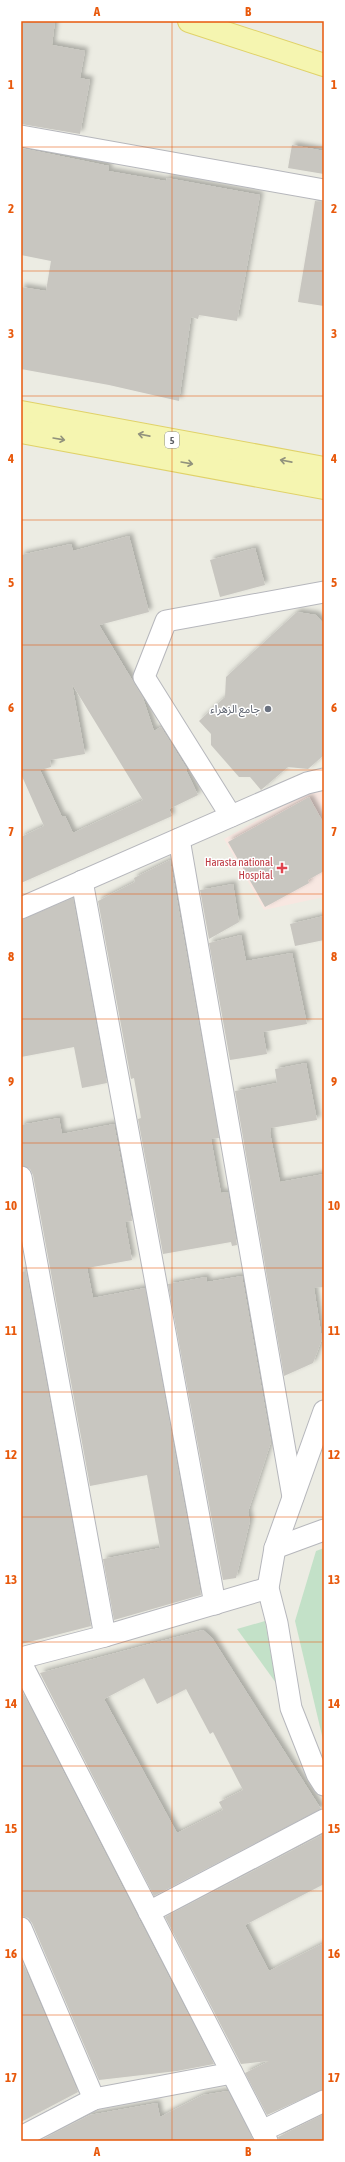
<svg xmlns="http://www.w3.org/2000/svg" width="345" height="2162" font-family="'Asap Condensed','Noto Sans Arabic',sans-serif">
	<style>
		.medical { fill: #f8e7e1 }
		.green { fill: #c3e1c8 }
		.building { fill: #c8c6c0; fill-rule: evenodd; filter: url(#shadow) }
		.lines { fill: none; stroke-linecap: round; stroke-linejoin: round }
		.minor-casing { stroke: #b6b7bc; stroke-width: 23 }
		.major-casing { stroke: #e0d269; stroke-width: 24 }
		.minor { stroke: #fff; stroke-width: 21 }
		.major { stroke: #f5f5b0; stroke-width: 22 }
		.oneway { stroke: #91927d }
		.grid { fill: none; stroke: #e8590c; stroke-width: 1; stroke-opacity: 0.55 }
		.worship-dot { fill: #6b7280; stroke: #fff; stroke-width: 1.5 }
		.health-dot { fill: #e0444e; stroke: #fff; stroke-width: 1.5 }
		.labels { text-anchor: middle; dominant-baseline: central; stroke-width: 3; stroke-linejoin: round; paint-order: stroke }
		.shield { fill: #fff; stroke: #8c8e91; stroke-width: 1 }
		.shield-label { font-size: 10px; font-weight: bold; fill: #5b5d62 }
		.worship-label { font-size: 11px; fill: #5b616d; stroke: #fff; text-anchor: end }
		.health-label { font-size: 11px; fill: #be3a42; stroke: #fff; text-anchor: end }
		.neatline { fill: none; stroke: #e8590c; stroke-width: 1.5 }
		.grid-label { font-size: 13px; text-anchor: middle; font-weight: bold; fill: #e8590c }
	</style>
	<defs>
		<filter id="shadow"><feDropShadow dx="3.5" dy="-3.5" stdDeviation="2" flood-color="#0004"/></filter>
	</defs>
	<rect width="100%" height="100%" fill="#ecece3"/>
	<!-- medical -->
	<path class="medical" d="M324 788V897L264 910 224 839 309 791Z"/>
	<!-- green -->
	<g class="green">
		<path d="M324 1548V1744L295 1621 316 1551Z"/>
		<path d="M265 1621 276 1683 237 1629Z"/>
	</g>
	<!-- building -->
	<g class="building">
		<path d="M21 21H55L52 45 85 51 80 78 90 80 80 134 21 124Z"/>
		<path d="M292 145 324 151V174L288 168Z"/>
		<path d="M21 148 109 166 108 171 166 181 167 178 260 195 237 321 199 315 198 319 191 317 179 401 109 385 21 369V287L46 291 51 261 21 255Z"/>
		<path d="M315 201 324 202V306L298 302Z"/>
		<path d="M129 536 149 612 99 625 143 698 154 731 161 727 187 769 186 770 198 795 169 809 172 816 21 883V837L44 826 21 774V555L71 544 73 551ZM72 684 143 800 73 833 65 816 62 817 40 770 51 767 50 760 85 754Z"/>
		<path d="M255 548 265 585 220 597 210 560Z"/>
		<path d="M297 612 316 615 324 624V755L308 769 288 767 261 790 250 777H239L211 745V734L199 721 225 697 226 677Z"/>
		<path d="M309 797 324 824V871L308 880 309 883 265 907 228 842Z"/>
		<path d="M170 860 219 1138 211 1139 221 1193 228 1192 237 1245 232 1246 231 1242 163 1254 138 1119 141 1118 134 1078 131 1079 98 901 135 882 134 878Z"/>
		<path d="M233 884 239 922 209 939 200 890Z"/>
		<path d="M73 898 107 1083 82 1088 74 1047 21 1057V920Z"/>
		<path d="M324 916V940L295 946 290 924Z"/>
		<path d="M241 935 246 961 292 953 307 1024 263 1032 267 1054 230 1060 209 943Z"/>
		<path d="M306 1063 317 1120 271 1128 270 1133 280 1182 324 1174V1287L314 1288 322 1339 313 1363 284 1376 235 1091 277 1083 275 1069Z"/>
		<path d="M59 1118 62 1134 114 1124 132 1221 125 1222 132 1260 87 1268 93 1298 145 1288 201 1595 114 1620 103 1559 160 1548 147 1475 90 1486 33 1175 30 1169 21 1165V1125Z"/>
		<path d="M26 1271 91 1626 21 1644V1272Z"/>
		<path d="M242 1276 271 1442 248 1512 250 1521 236 1578 223 1580 168 1284 206 1277 207 1282Z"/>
		<path d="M203 1630 212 1638 321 1809 154 1896 40 1673ZM144 1678 157 1704 186 1689 210 1734 213 1732 243 1790 219 1802 223 1810 177 1833 104 1699Z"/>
		<path d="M21 1689 138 1917 214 2064 177 2071 99 2080 32 1923 28 1918 21 1916Z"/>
		<path d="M324 1834V1884L245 1925 269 1971 324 1943V2089L267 2115 245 2073 269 2061 241 2064 165 1917Z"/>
		<path d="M21 1959 78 2092 21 2122Z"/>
		<path d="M228 2091 254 2141H39L90 2115 157 2103 160 2117 203 2095Z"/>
		<path d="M324 2114V2141H279L278 2137Z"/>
	</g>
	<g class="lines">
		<defs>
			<g id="minor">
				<path d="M21 136 324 190"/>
				<path d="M231 816 144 677 166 621 324 592"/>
				<path d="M179 839 293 1497"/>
				<path d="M82 881 215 1604"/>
				<path d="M21 908 307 783 324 779"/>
				<path d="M21 1177 105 1636"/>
				<path d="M324 1411 275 1548 268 1588 277 1623 291 1708 317 1774 324 1785"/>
				<path d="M275 1548 324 1530"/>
				<path d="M21 1658 105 1636 268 1588"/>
				<path d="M21 1663 267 2141"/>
				<path d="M149 1912 324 1820"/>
				<path d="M21 1928 94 2099"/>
				<path d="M262 2131 324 2101"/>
				<path d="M21 2137 94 2099 232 2073"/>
			</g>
			<g id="major">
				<path d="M189 21 324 65"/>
				<path d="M21 412 324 468"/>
				<path d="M21 432 324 488"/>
			</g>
		</defs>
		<!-- minor casing -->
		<use href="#minor" class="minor-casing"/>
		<!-- major casing -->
		<use href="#major" class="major-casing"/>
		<!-- minor -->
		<use href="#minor" class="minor"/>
		<!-- major -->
		<use href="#major" class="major"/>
	</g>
	<!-- one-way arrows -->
	<defs><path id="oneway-shaft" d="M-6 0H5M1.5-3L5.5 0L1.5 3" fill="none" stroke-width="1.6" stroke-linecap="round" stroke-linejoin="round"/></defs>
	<g class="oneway">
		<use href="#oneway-shaft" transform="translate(144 435) rotate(-169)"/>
		<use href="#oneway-shaft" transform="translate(59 439) rotate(10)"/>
		<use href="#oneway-shaft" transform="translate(286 461) rotate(-169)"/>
		<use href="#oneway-shaft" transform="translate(187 463) rotate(10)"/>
	</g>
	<!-- grid -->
	<path class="grid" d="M172 21V2141M21 147H324M21 271H324M21 396H324M21 520H324M21 645H324M21 770H324M21 894H324M21 1019H324M21 1143H324M21 1268H324M21 1392H324M21 1517H324M21 1642H324M21 1766H324M21 1891H324M21 2015H324"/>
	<!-- markers -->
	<circle class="worship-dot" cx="268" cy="709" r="4"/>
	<path class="health-dot" d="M280 862h4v4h4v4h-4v4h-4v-4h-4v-4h4z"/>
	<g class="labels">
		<!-- shield labels -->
		<rect class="shield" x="165" y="432" width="14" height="16" rx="3"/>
		<g class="shield-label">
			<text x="172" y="440">5</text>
		</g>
		<!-- worship labels -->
		<g class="worship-label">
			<text x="260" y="709">جامع الزهراء</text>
		</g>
		<!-- health labels -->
		<g class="health-label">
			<text x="273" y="862">Harasta national<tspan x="273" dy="13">Hospital</tspan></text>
		</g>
	</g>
	<!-- border -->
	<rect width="345" height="2162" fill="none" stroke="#ffffff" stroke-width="44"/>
	<rect x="22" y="22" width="301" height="2118" class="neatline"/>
	<g class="grid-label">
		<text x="97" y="16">A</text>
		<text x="248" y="16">B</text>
		<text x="11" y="89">1</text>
		<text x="334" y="89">1</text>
		<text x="11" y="213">2</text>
		<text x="334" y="213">2</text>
		<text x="11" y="338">3</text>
		<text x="334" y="338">3</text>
		<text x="11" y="463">4</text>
		<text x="334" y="463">4</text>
		<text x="11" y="587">5</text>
		<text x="334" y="587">5</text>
		<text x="11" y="712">6</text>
		<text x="334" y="712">6</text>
		<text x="11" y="836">7</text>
		<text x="334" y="836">7</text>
		<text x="11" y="961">8</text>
		<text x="334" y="961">8</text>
		<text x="11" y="1086">9</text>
		<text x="334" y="1086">9</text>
		<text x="11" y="1210">10</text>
		<text x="334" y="1210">10</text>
		<text x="11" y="1335">11</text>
		<text x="334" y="1335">11</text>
		<text x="11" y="1459">12</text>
		<text x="334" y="1459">12</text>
		<text x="11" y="1584">13</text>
		<text x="334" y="1584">13</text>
		<text x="11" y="1708">14</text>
		<text x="334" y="1708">14</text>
		<text x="11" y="1833">15</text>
		<text x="334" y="1833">15</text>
		<text x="11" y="1958">16</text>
		<text x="334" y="1958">16</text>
		<text x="11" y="2082">17</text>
		<text x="334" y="2082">17</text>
		<text x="97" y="2156">A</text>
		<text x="248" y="2156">B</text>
	</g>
</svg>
